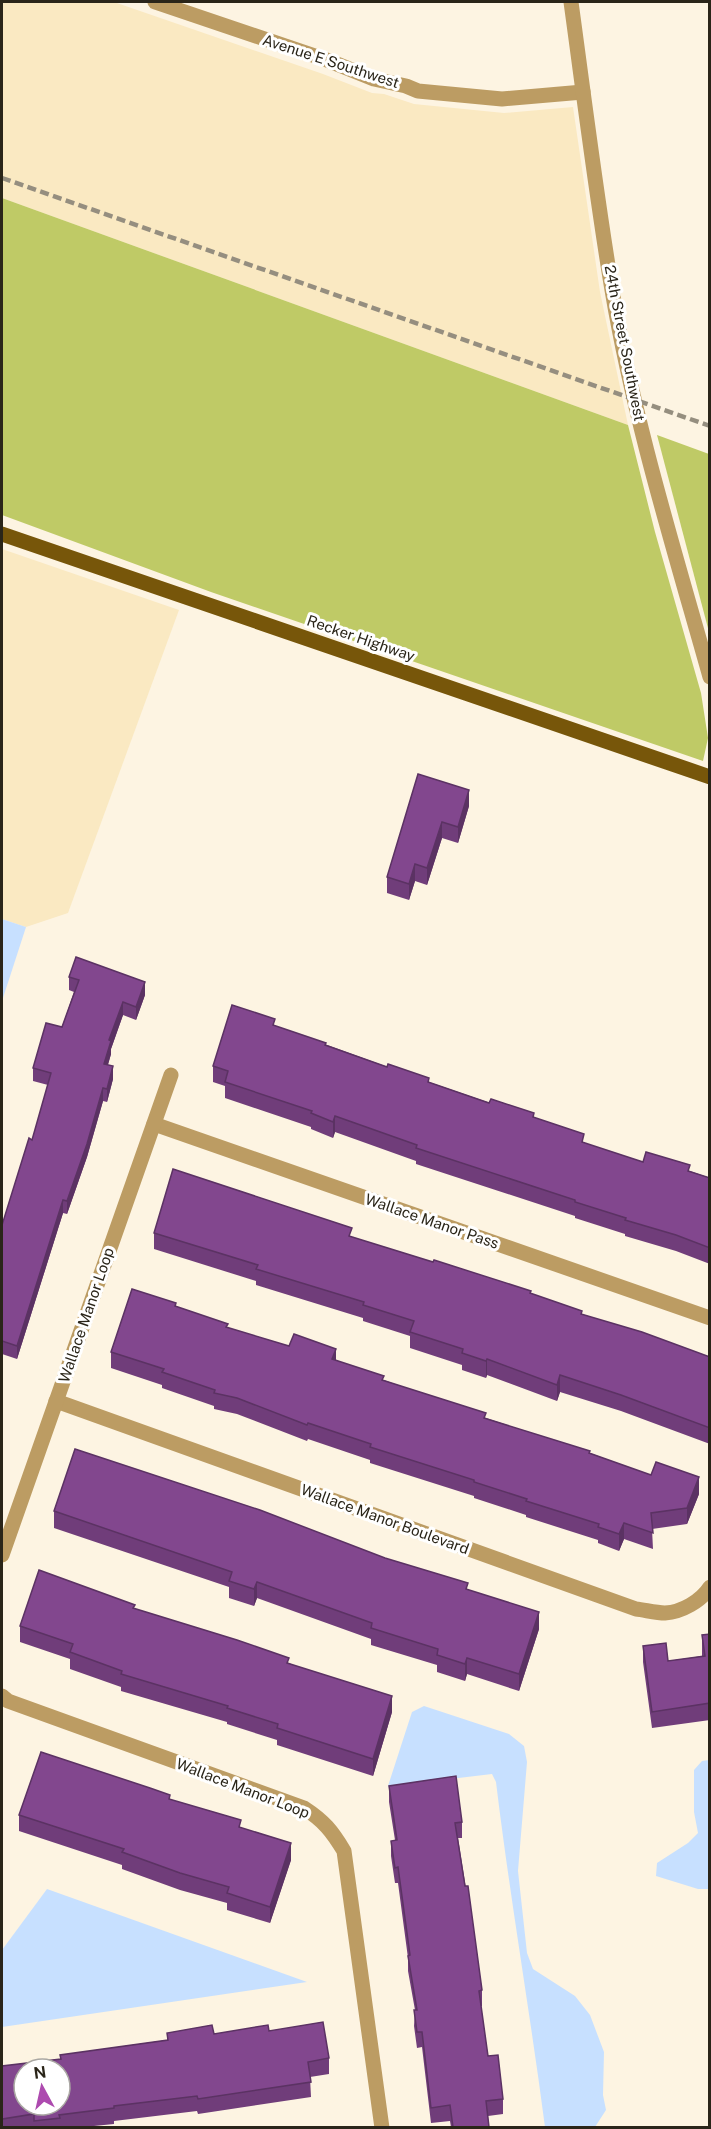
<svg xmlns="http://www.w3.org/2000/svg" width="711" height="2129" font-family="'Public Sans',sans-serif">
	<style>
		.built { fill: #fae9c2 }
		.forest { fill: #bfca66 }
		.water { fill: #c7e0ff }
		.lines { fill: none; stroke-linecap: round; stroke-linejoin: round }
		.street { stroke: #bc9c63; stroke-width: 15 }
		.primary { stroke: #77560a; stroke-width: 15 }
		.rail { stroke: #958e7f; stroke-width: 4.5; stroke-dasharray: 9 4.5; stroke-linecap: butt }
		.wall { fill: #703d7a }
		.shaded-wall { fill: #5b3263 }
		.building { fill: #82478e; stroke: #5b3263; stroke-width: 1.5; fill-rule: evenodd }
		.labels { text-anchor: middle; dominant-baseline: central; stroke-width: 6; stroke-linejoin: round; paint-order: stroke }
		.street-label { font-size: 15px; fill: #2a2519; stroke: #fff }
	</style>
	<rect width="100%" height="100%" fill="#fdf4e2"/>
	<!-- built -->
	<g class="built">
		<path d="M2 2H114L323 74 372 93 384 94 414 104 504 113 573 107 600 292 628 425 2 198Z"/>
		<path d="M2 549 179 610 68 913 26 927 2 919Z"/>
	</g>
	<!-- forest -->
	<g class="forest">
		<path d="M2 198 628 425 655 532 701 693 708 738 703 761 211 592 2 515Z"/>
		<path d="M657 435 709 454V632Z"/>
	</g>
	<!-- water -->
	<g class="water">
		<path d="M2 919 26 927 2 1001Z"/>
		<path d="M424 1706 509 1734 524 1746 527 1762 518 1871 527 1953 533 1969 575 1996 590 2015 604 2052 603 2095 606 2110 595 2127H545C530 2012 510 1898 496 1782L492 1774 425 1782 392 1791 388 1786 412 1712Z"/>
		<path d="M709 1760V1889H698L656 1876 657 1863 688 1843 698 1833 694 1812V1770L702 1761Z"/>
		<path d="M47 1889 307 1982 2 2027V1950Z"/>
	</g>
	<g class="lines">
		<!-- street -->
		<g class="street">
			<path d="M155 2 327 60 374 79 406 86 418 91 502 99 583 92"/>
			<path d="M571 2C584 97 596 194 612 290 634 421 674 549 710 677"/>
			<path d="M154 1124 710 1318"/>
			<path d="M56 1401 636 1609C645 1610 656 1613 665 1613 682 1612 701 1601 710 1587"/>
			<path d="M2 1555 171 1075"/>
			<path d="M2 1696 8 1701 304 1808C324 1821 332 1831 344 1851L382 2128"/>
		</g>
		<!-- primary -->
		<path class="primary" d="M2 534 710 777"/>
		<!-- rail -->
		<path class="rail" d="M2 178 710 426"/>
	</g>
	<!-- wall -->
	<g class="wall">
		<path d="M469 790V806L458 843 442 838 427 885 415 881 409 900 387 893V877Z"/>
		<path d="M69 977 145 995 136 1020 123 1015 111 1049V1054L108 1065 113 1079 107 1102 103 1101 87 1157 67 1214 63 1213 17 1359 2 1354V1225L32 1140 48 1085 33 1081V1068L62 1027 74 992 69 990Z"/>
		<path d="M275 1026 429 1082 534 1118 584 1143 643 1162 690 1171 710 1178V1264L676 1251 625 1236V1234L575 1218V1216L416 1164V1161L335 1132 333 1138 311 1129V1127L225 1098V1086L213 1082V1066Z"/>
		<path d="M154 1233 352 1237 531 1294 582 1314 710 1357V1444L621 1411 560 1392 557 1401 487 1375 486 1378 462 1370V1365L410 1348V1336L363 1321V1318L256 1285V1281L154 1249Z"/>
		<path d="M176 1306 228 1328 336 1360 384 1380 486 1418 590 1453 699 1494 687 1524 652 1529 653 1549 624 1539 619 1551 598 1543V1540L526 1517V1515L474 1498V1496L370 1463V1460L308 1439 307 1441 237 1414 214 1409V1406L162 1388V1385L111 1368V1352Z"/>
		<path d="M54 1511 539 1629 519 1691 467 1674 465 1681 437 1672V1665L371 1645V1639L257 1598 254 1606 229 1598V1587L54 1528Z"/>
		<path d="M135 1609 289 1663 392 1712 373 1776 277 1745V1740L227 1724V1722L121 1691V1687L70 1669V1659L20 1642V1626Z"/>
		<path d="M710 1634V1720L652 1728 643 1662V1646L668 1661 702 1656V1635Z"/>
		<path d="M389 1786 462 1822V1838H458L482 1990V2006H481L488 2056 503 2099V2114L488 2116 489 2127H451L450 2121 431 2123 422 2047 417 2048 414 2026 415 2010 408 1971V1958L398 1883H395L391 1856V1841L395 1840 389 1802Z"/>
		<path d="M170 1799 241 1828 291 1860 270 1923 227 1910V1903L180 1890 122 1869V1865L19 1831V1815Z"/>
		<path d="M269 2031 329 2058V2074L310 2077 311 2097 198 2114 197 2111 114 2121V2124L84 2127H2V2066L60 2059V2055L167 2040V2033L214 2034Z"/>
	</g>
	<!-- shaded-wall -->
	<g class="shaded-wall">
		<path d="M469 790V806L458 843V827Z"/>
		<path d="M442 822V838L427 885V868Z"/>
		<path d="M415 864V881L409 900V884Z"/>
		<path d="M145 982V995L136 1020V1007Z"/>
		<path d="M123 1002V1015L111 1049V1054L104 1077V1064L109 1040Z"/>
		<path d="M113 1066V1079L107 1102V1089Z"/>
		<path d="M103 1088V1101L87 1157 67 1214V1201Z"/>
		<path d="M335 1116V1132L333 1138V1122Z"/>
		<path d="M63 1200V1213L17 1359V1346Z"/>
		<path d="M336 1349V1366L332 1359Z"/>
		<path d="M487 1359V1375L486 1378V1361Z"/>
		<path d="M560 1375V1392L557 1401V1385Z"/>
		<path d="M3 1380V1392L2 1396V1384Z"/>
		<path d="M699 1477V1494L687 1524V1508Z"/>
		<path d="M624 1523V1539L619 1551V1534Z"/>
		<path d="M257 1582V1598L254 1606V1589Z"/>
		<path d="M539 1612V1629L519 1691V1674Z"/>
		<path d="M467 1658V1674L465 1681V1664Z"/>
		<path d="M392 1696V1712L373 1776V1759Z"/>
		<path d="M291 1843V1860L270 1923V1907Z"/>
	</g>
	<!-- building -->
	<g class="building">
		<path d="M418 774 469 790 458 827 442 822 427 868 415 864 409 884 387 877Z"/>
		<path d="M76 957 145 982 136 1007 123 1002 109 1040 111 1041 104 1064 113 1066 107 1089 103 1088 87 1144 67 1201 63 1200 17 1346 2 1341V1225L29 1138 32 1140 51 1073 33 1068 46 1023 62 1027 79 980 69 977Z"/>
		<path d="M232 1005 275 1019 273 1025 326 1043 325 1045 387 1067 388 1064 429 1078 428 1082 489 1103 491 1099 534 1113 533 1117 584 1134 582 1142 643 1162 646 1152 690 1165 688 1171 710 1178V1248L676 1235 625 1220 626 1218 575 1202V1200L416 1148 417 1145 335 1116 333 1122 311 1113 312 1111 225 1082 228 1071 213 1066Z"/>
		<path d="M173 1169 352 1228 349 1236 433 1262 434 1260 531 1291 530 1293 582 1311 581 1314 642 1332 710 1357V1428L621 1395 560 1375 557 1385 487 1359 486 1361 462 1353 463 1349 410 1332 414 1321 363 1305 364 1302 256 1269 258 1265 154 1233Z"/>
		<path d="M132 1289 176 1303 175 1306 228 1324 226 1327 289 1346 294 1334 336 1349 332 1359 384 1376 382 1380 486 1413 484 1418 590 1451 589 1453 651 1475 656 1462 699 1477 687 1508 651 1513 653 1533 624 1523 619 1534 598 1527 599 1524 526 1501 527 1499 474 1482V1480L370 1447 371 1444 308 1423 307 1425 237 1398 214 1393 215 1390 162 1372 164 1369 111 1352Z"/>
		<path d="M75 1449 260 1510 385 1558 468 1583 466 1589 539 1612 519 1674 467 1658 465 1664 437 1655 438 1649 371 1628 372 1623 257 1582 254 1589 229 1581 232 1572 54 1511Z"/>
		<path d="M39 1570 135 1605 133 1608 237 1640 289 1658 287 1663 392 1696 373 1759 277 1728 278 1724 227 1708 228 1706 121 1674 122 1671 70 1652 73 1644 20 1626Z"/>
		<path d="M710 1634V1703L652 1712 643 1646 666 1643 668 1661 705 1656 702 1635Z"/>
		<path d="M41 1752 150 1788 170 1795 169 1799 241 1820 239 1827 291 1843 270 1907 227 1893 229 1887 180 1873 122 1852 124 1849 19 1815Z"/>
		<path d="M456 1776 462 1822 455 1823 465 1886H468L482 1990 479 1991 488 2056 498 2055 503 2099 486 2101 489 2127H453L450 2105 431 2108 422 2032H417L414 2010H417L408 1956 410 1955 398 1867 395 1868 391 1841 397 1840 389 1786Z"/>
		<path d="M323 2022 329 2058 308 2062 311 2082 198 2099 197 2096 114 2106V2108L59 2115 60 2118 34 2121V2114L2 2119V2066L61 2059 60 2055 168 2040 167 2033 212 2025 214 2034 268 2025 269 2031ZM24 2069H60V2105H24Z"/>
	</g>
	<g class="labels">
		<!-- street labels -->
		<g class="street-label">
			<text transform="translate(331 61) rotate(18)">Avenue E Southwest</text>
			<text transform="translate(625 343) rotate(79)">24th Street Southwest</text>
			<text transform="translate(361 638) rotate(19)">Recker Highway</text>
			<text transform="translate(432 1221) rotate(19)">Wallace Manor Pass</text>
			<text transform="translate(86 1315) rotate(-71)">Wallace Manor Loop</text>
			<text transform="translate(385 1519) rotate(20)">Wallace Manor Boulevard</text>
			<text transform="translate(243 1788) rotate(21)">Wallace Manor Loop</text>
		</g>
	</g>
	<!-- border -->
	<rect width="711" height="2129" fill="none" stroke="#2a2519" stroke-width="6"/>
	<!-- north arrow -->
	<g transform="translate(42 2087) rotate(352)"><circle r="28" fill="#ffffff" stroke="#aaa8a3" stroke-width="1.5"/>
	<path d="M0-4.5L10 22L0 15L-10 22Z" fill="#ad4aaf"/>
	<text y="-9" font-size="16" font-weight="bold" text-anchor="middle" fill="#2a2519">N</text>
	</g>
</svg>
